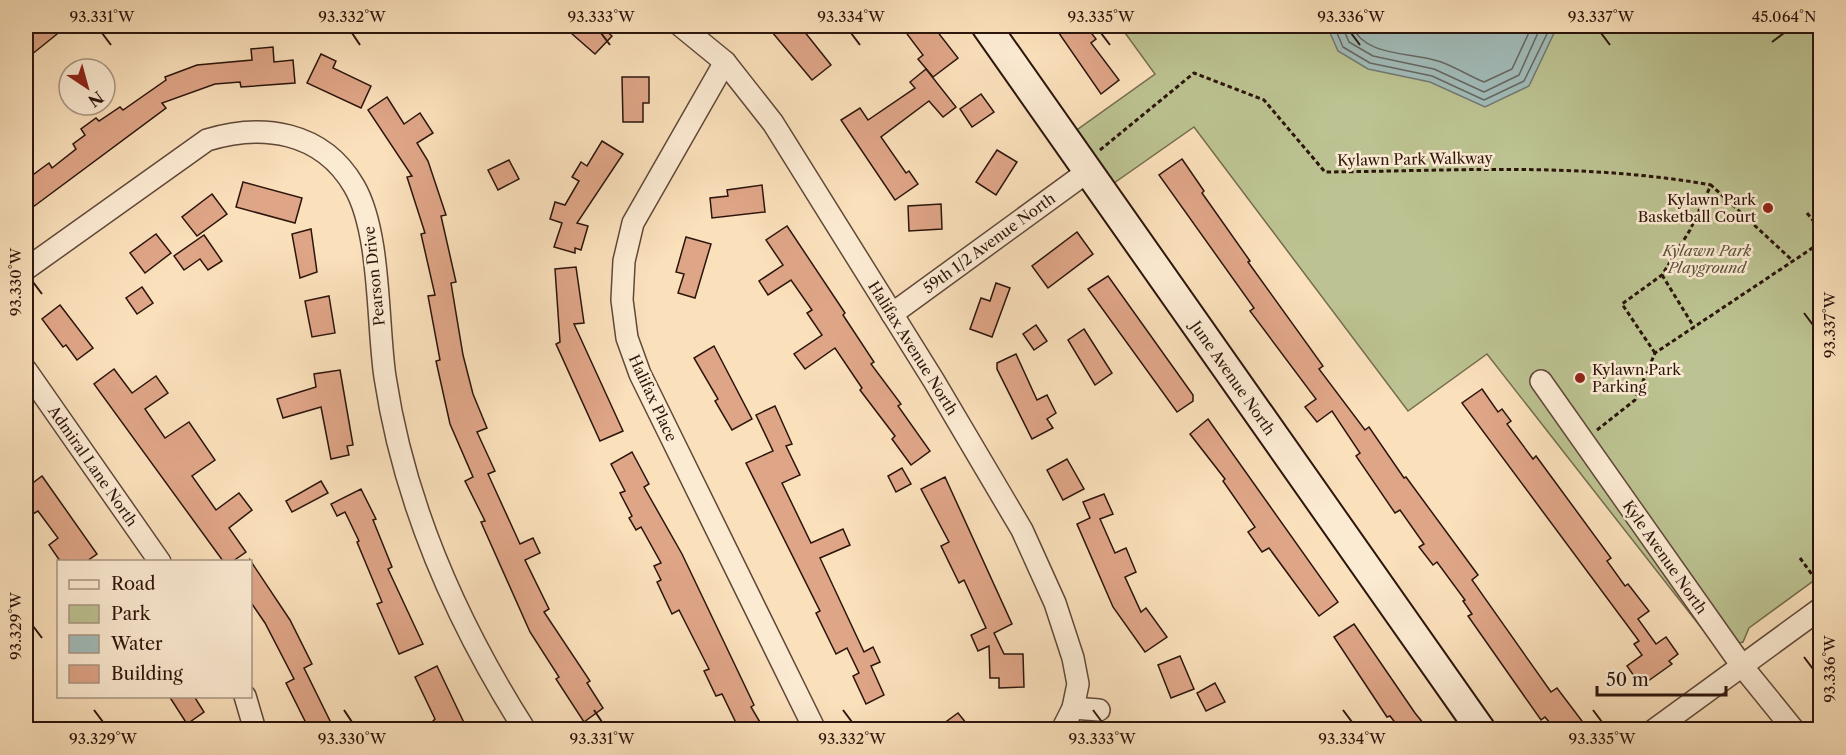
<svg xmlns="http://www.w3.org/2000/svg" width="1846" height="755" font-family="'Libre Caslon Text',serif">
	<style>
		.green { fill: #bcc291; stroke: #746c4e; stroke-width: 1.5 }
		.water { fill: #a1bbb8; stroke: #727973; stroke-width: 1.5 }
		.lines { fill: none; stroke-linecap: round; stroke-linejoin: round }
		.shore { stroke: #666862; stroke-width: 1.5 }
		.building { fill: #dfa587; stroke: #2c150c; stroke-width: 1.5 }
		.street-casing { stroke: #604838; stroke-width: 24 }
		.secondary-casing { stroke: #2c150c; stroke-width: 32 }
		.path { stroke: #2c150c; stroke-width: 3; stroke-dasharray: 4.5 3; stroke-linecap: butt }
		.street { stroke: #fcebd3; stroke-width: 21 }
		.secondary { stroke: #fcebd3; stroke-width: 28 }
		.ticks { fill: none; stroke: #2c150c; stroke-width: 2 }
		.poi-dot { fill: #8f2418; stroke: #fcebd3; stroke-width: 2 }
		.labels { text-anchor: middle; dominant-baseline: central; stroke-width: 5; stroke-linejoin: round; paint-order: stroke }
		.street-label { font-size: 15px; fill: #2c150c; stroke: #fcebd3 }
		.poi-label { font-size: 15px; fill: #2c150c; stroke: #fcebd3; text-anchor: end }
		.park-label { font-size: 15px; font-style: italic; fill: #5e523b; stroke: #fcebd3 }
		.neatline { fill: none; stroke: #2c150c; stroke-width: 2 }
		.ticks-label { font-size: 15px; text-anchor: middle; fill: #2c150c }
	</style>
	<rect width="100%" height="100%" fill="#fae0bb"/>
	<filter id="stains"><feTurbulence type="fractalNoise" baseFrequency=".00333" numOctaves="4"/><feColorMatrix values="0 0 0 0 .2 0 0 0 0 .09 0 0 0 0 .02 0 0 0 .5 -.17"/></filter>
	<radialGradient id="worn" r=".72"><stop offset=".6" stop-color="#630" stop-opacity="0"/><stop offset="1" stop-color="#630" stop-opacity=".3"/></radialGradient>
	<!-- green -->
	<path class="green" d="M1120 26H1820V576L1749 628 1743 642 1717 648 1487 354 1408 411 1194 127 1114 183 1074 132 1155 74Z"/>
	<!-- water -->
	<path class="water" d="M1327 26H1554V33L1529 86 1485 107 1430 82 1368 69 1338 51Z"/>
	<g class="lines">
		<!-- shore -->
		<g class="shore">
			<path d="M1334 26 1343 47 1370 63 1432 76 1484 100 1524 81 1548 32V26"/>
			<path d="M1342 26 1349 42 1373 56 1434 69 1484 92 1519 75 1541 26"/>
			<path d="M1352 26C1365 57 1410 52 1438 61 1454 66 1469 76 1484 82L1512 69 1532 26"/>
		</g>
	</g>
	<!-- building -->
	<g class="building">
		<path d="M26 26H67L26 59Z"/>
		<path d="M563 26H600L612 36 595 54Z"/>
		<path d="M767 26H800L831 65 812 80Z"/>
		<path d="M901 26H933L958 58 933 77 918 59 923 55Z"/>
		<path d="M1054 26H1086L1096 39 1091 43 1119 80 1101 94Z"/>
		<path d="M273 47 274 62 293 60 295 83 241 87 240 82 215 84 162 103 166 108 33 207 26 196V180L49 163 52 168 76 149 73 144 85 135 81 129 96 118 99 121 120 107 123 110 166 80 165 77 197 65 252 60 251 49Z"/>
		<path d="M321 54 336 61 333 68 371 86 361 108 307 83Z"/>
		<path d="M926 69 956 107 943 117 929 101 881 137 906 173 909 171 918 184 895 200 841 120 860 108 868 120 915 88 910 82Z"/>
		<path d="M622 77H649V103H643V122H623Z"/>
		<path d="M981 94 994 112 972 127 960 109Z"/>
		<path d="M387 97 404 124 420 113 433 133 417 143 428 161 446 215 441 216 456 282 451 283 463 355 473 394 487 428 477 432 495 471 488 474 520 544 533 538 540 553 525 560 549 609 544 612 590 681 587 683 603 708 584 722 556 679 559 677 530 632 481 522 485 521 465 481 473 477 450 424 436 361 440 360 428 296 435 295 421 234 425 233 407 177 412 176 368 110Z"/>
		<path d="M602 141 623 154 577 223 588 226 581 250 575 248V253L554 247 562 223 550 219 555 202 565 205 579 181 572 177 581 162 587 166Z"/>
		<path d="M997 150 1017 162 996 195 976 182Z"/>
		<path d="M1182 159 1204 191 1202 193 1250 261 1248 262 1323 366 1319 369 1365 430 1369 427 1404 478 1406 477 1478 575 1472 580 1551 692 1557 688 1588 729H1555L1545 717 1541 720 1468 616 1472 614 1463 601 1465 600 1437 562 1433 565 1419 547 1424 544 1400 510 1395 513 1356 456 1360 453 1332 411 1317 422 1305 407 1316 399 1250 311 1254 308 1159 175Z"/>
		<path d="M509 160 519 179 498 190 488 170Z"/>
		<path d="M243 182 302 198 295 223 236 207Z"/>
		<path d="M762 185 765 212 712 218 710 198 728 196 727 190Z"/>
		<path d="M212 194 227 214 197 236 182 217Z"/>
		<path d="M941 204 942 229 909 231 908 206Z"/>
		<path d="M787 226 845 313 843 315 874 362 871 364 901 404 898 406 930 451 911 465 892 439 895 436 860 390 862 388 835 348 805 369 794 354 822 335 807 313 812 310 791 280 768 295 759 281 783 265 766 240Z"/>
		<path d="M311 229 317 272 300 278 292 234Z"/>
		<path d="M1077 232 1093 254 1048 288 1032 266Z"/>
		<path d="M156 234 171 253 145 273 130 253Z"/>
		<path d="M204 235 222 261 208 270 200 259 184 270 174 256Z"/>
		<path d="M686 237 711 244 695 298 678 293 684 274 676 272Z"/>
		<path d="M576 267 584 323 574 324 623 431 600 441 556 344 560 342 555 269Z"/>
		<path d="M1108 276 1193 395V401L1177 412 1088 289Z"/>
		<path d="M996 283 1010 288 992 337 970 329 981 298 990 301Z"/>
		<path d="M142 287 153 303 137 314 126 298Z"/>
		<path d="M329 296 335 333 312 337 305 301Z"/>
		<path d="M60 305 93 348 77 360 66 345 63 347 42 319Z"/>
		<path d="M1036 325 1047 341 1034 350 1023 334Z"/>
		<path d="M1084 329 1112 373 1095 385 1068 340Z"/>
		<path d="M714 346 752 419 732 430 715 401 718 399 694 358Z"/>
		<path d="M1016 354 1037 400 1047 395 1056 413 1047 419 1053 428 1032 439 997 369V363Z"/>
		<path d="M114 369 132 393 156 376 168 393 145 409 165 438 189 422 215 460 192 476 216 510 239 493 252 510 229 528 246 552 233 561H223L94 384Z"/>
		<path d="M340 370 353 445 347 446 349 455 331 459 321 407 283 418 277 399 316 387 314 374Z"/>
		<path d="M1482 389 1498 412 1502 409 1511 421 1507 424 1533 459 1536 456 1611 558 1607 561 1625 586 1628 584 1649 611 1638 619 1656 644 1666 637 1678 654 1669 661 1672 664 1641 686 1627 666 1642 655 1634 644 1639 641 1462 403Z"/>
		<path d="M775 406 792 444 786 446 800 475 782 483 811 543 843 529 850 545 820 558 864 652 873 647 880 662 871 666 884 695 866 704 853 676 859 673 847 648 836 654 816 613 820 611 746 463 773 451 756 415Z"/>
		<path d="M1208 419 1338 602 1319 616 1269 548 1262 552 1248 532 1255 527 1223 481 1225 479 1190 434Z"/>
		<path d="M632 452 649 484 644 487 682 554 754 705 751 707 764 729H739L722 694 716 696 704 671 709 669 679 610 672 614 657 582 661 580 654 566 661 563 641 527 636 530 629 518 632 516 620 493 625 491 611 464Z"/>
		<path d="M1067 459 1084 489 1063 500 1047 470Z"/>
		<path d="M902 468 911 484 896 492 888 476Z"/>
		<path d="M42 476 97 554 87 561H60L49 545 58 538 38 511 31 515 26 507V488Z"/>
		<path d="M945 477 1012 624 994 633 1004 654H1023L1024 687 999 688V678H990L989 646 978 651 971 635 986 628 964 580 959 583 941 546 949 542 921 489Z"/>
		<path d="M321 481 328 493 292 512 286 501Z"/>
		<path d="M361 489 376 519 373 520 392 567 388 569 423 644 399 654 377 604 382 602 357 542 359 541 345 512 337 516 331 504Z"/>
		<path d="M1104 494 1113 514 1100 519 1115 553 1126 548 1136 572 1125 577 1141 612 1146 608 1167 637 1145 652 1113 607 1077 524 1090 518 1083 502Z"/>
		<path d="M250 560 290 620 312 664 304 668 334 729H309L286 683 294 679 265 623 250 601Z"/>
		<path d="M1354 624 1415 713 1428 729H1400L1390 716 1387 717 1334 637Z"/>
		<path d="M1180 656 1194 689 1171 698 1158 665Z"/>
		<path d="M437 666 467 729H439L433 721 435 719 415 677Z"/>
		<path d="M1215 683 1225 702 1206 711 1197 693Z"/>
		<path d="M169 696H194L204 712 187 724Z"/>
		<path d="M958 713 971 729H936Z"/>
	</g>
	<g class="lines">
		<defs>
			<g id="street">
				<path d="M681 26 725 62 773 123 934 381 1022 530 1055 603 1073 658 1078 684 1073 708 1062 730"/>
				<path d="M725 62 633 223 624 261 622 300 627 338 640 374 815 730"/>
				<path d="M26 269 207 140C262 123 322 131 354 186 381 232 377 323 385 377 404 503 457 623 525 730"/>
				<path d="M892 314 1087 172"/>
				<path d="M26 370 160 562"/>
				<path d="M1541 381 1742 666 1794 730"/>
				<path d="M245 696 255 730"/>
				<path d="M1073 708 1099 710"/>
				<path d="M1654 730 1820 609"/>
			</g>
			<path id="secondary" d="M986 26 1481 730"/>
		</defs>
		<!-- street casing -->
		<use href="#street" class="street-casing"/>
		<!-- secondary casing -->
		<use href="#secondary" class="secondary-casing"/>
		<!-- path -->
		<g class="path">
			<path d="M1100 150 1194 73 1264 100 1325 172C1453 171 1584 162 1711 185"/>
			<path d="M1807 213 1820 229"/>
			<path d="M1662 275 1694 327"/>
			<path d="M1655 353 1622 304 1662 275 1690 230 1711 185 1793 261"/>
			<path d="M1597 430 1635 400 1655 353 1820 243"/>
			<path d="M1800 558 1816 580"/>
		</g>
		<!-- street -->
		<use href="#street" class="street"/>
		<!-- secondary -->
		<use href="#secondary" class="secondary"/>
	</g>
	<!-- ticks -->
	<path class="ticks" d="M102 33 111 45M352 33 360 45M601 33 610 45M851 33 860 45M1101 33 1110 45M1351 33 1360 45M1601 33 1610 45M1772 42 1784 33M33 282 42 294M1804 313 1813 325M33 626 42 638M1804 657 1813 669M94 710 103 722M344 710 352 722M594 710 602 722M843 710 852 722M1093 710 1102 722M1343 710 1352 722M1593 710 1602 722"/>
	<!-- markers -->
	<g class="poi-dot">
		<circle cx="1768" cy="208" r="6"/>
		<circle cx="1580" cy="378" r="6"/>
	</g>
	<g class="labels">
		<!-- street labels -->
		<g class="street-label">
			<text transform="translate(1415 159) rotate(-1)">Kylawn Park Walkway</text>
			<text transform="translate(989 243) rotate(-36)">59th 1/2 Avenue North</text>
			<text transform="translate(374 276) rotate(-96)">Pearson Drive</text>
			<text transform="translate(913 348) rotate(58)">Halifax Avenue North</text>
			<text transform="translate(1233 378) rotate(55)">June Avenue North</text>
			<text transform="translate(653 398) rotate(65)">Halifax Place</text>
			<text transform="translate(93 466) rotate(55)">Admiral Lane North</text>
			<text transform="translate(1665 557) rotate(55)">Kyle Avenue North</text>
		</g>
		<!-- poi labels -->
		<g class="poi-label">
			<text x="1756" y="199">Kylawn Park<tspan x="1756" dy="17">Basketball Court</tspan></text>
			<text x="1592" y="369" text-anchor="start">Kylawn Park<tspan x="1592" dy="17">Parking</tspan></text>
		</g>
		<!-- park labels -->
		<g class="park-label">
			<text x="1707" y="250">Kylawn Park<tspan x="1707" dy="17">Playground</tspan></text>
		</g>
	</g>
	<!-- margin -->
	<rect width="1846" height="755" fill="none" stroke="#fae0bb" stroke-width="66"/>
	<!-- legend -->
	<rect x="57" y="560" width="195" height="138" fill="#fcebd3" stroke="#a99583" stroke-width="1.5"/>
	<rect x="69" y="580" width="30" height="9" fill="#fcebd3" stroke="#a99583" stroke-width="1.5"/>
	<text x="111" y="590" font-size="18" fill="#2c150c">Road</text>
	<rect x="69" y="605" width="30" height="18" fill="#bcc291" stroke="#a99583" stroke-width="1.5"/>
	<text x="111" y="620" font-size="18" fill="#2c150c">Park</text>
	<rect x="69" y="635" width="30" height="18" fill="#a1bbb8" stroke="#a99583" stroke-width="1.5"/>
	<text x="111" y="650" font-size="18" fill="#2c150c">Water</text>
	<rect x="69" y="665" width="30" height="18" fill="#dfa587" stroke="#a99583" stroke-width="1.5"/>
	<text x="111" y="680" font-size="18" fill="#2c150c">Building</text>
	<!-- north arrow -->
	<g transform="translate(87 87) rotate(144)"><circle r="28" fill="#fcebd3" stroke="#a99583" stroke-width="1.5"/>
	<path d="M0-4.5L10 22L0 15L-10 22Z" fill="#8f2418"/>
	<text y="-9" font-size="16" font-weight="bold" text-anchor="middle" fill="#2c150c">N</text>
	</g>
	<!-- scale -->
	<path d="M1597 686v9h129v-9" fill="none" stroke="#2c150c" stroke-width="3"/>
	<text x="1606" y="686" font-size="18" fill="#2c150c" stroke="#fcebd3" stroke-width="4.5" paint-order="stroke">50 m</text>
	<rect x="33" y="33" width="1780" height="689" class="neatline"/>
	<g class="ticks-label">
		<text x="102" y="22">93.331°W</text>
		<text x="352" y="22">93.332°W</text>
		<text x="601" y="22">93.333°W</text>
		<text x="851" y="22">93.334°W</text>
		<text x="1101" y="22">93.335°W</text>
		<text x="1351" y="22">93.336°W</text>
		<text x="1601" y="22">93.337°W</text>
		<text x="1784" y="22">45.064°N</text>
		<text transform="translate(16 282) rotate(-90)" y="5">93.330°W</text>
		<text transform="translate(1830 325) rotate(-90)" y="5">93.337°W</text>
		<text transform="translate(16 626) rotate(-90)" y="5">93.329°W</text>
		<text transform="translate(1830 669) rotate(-90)" y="5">93.336°W</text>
		<text x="103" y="744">93.329°W</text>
		<text x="352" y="744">93.330°W</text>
		<text x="602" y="744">93.331°W</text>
		<text x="852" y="744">93.332°W</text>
		<text x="1102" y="744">93.333°W</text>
		<text x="1352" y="744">93.334°W</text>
		<text x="1602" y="744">93.335°W</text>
	</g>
	<rect width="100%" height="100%" filter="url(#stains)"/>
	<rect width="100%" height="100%" fill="url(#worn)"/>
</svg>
